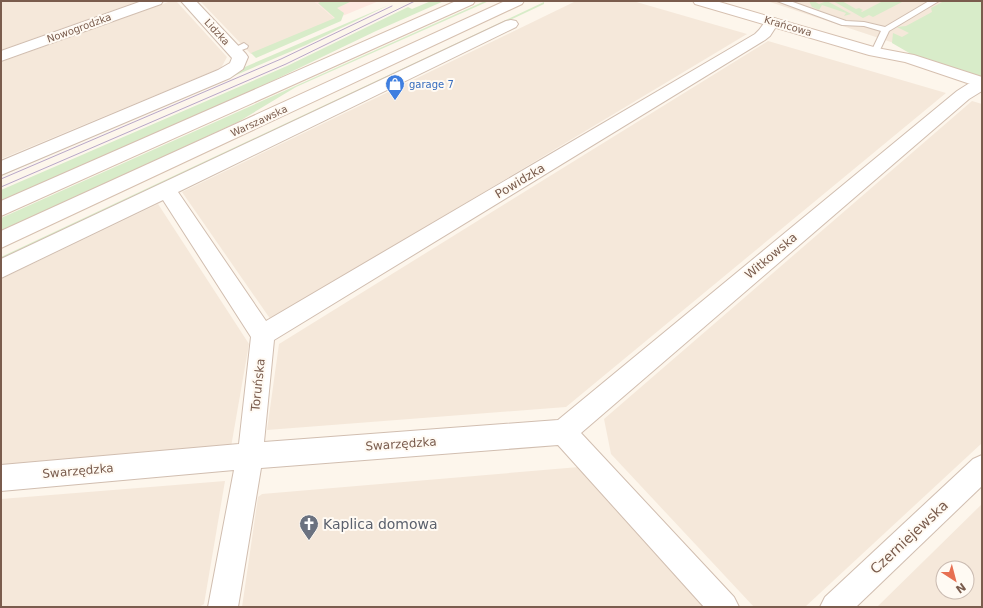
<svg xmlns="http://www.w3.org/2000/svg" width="983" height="608" font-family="'DejaVu Sans',sans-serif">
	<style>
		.residential { fill: #f5e8da; fill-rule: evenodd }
		.commercial { fill: #fde8e0 }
		.green { fill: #d8ecc9 }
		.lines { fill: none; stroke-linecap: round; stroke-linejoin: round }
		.lane-casing { stroke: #d1beb0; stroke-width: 2 }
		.street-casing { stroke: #d1beb0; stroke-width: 2 }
		.secondary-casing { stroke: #d6c0b0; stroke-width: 2 }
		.lane { fill: #fff; fill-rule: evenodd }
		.street { fill: #fff; fill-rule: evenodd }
		.secondary { fill: #fff; fill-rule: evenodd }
		.tram { stroke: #b9a8c9; stroke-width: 1 }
		.labels { text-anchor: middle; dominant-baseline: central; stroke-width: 4; stroke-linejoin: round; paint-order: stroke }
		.far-street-label { font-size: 10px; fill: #7a5c4d; stroke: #fffaf3 }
		.far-shop-label { font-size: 10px; fill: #366cbe; stroke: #fffaf3; text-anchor: start }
		.street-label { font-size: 12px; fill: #7a5c4d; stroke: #fffaf3 }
		.near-worship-label { font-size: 14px; fill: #5b616d; stroke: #fffaf3; text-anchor: start }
		.near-street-label { font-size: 14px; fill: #7a5c4d; stroke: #fffaf3 }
	</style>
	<rect width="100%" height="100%" fill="#fdf6ec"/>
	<!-- residential -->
	<g class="residential">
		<path d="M1 1H139L1 50Z"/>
		<path d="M171 1 177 2 227 57 221 68 1 159V62Z"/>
		<path d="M200 1H314L335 19 251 54Z"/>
		<path d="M576 1H633L747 34 271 320 182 192Z"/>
		<path d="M767 1H960L900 45Z"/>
		<path d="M768 41 946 93 566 407 267 430 279 344Z"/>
		<path d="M972 101 982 104V443L805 607H754L611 454 604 419Z"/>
		<path d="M158 204 249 344 231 447 1 465V279Z"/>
		<path d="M579 467 704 607H242L258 497 262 494Z"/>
		<path d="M225 481 204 604 199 607H1V499Z"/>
		<path d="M982 504V607H877ZM943 568H967V592H943Z"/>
	</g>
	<!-- commercial -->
	<path class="commercial" d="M314 1H379L335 19Z"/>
	<!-- green -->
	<g class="green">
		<path d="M323 1H352L337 8 344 13 341 21 256 58 251 53 335 18 318 3Z"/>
		<path d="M431 1H444L376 31 241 96 1 202V190L287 66 408 7 412 9Z"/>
		<path d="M485 1H489L296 87 238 122 1 232V218Z"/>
		<path d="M809 1H814L819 4 827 1 851 14 844 16 846 13 822 5 819 10 812 7Z"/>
		<path d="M833 1H842L856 9 859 8 863 10 861 11 862 12 883 1H904L873 17 869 15 863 18Z"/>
		<path d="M944 1H982V81L910 57 911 54 892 43 893 33 902 37 909 33 897 27 906 26 932 12 931 8Z"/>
		<path d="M544 2V4L1 262V257Z"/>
		<path d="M389 5 306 45 1 176V172Z"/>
	</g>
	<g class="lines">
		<defs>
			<g id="lane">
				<path d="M777 1H790L846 21 864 22 885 27 929 1H939L889 31 879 52 875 55 871 52 881 31 864 26 842 25Z"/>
				<path d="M244 43 248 46 247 48 234 53 230 50Z"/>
			</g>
			<g id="street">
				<path d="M142 1H163L161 4 1 61V51Z"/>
				<path d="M181 1H196L246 54 248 57 243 69 230 78 1 175V161L218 70 230 63 232 58Z"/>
				<path d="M772 18 777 19 779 22 770 36 765 40 274 340 264 442 558 420 957 91 968 84 982 81V91L969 99 581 433 734 597 739 607H704L558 445 261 468 238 607H208L234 470 1 491V465L239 444 251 337 163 200 1 278V259L506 21 511 20 516 21 518 24 516 27 178 192 266 321 755 34 759 30 767 19Z"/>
				<path d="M982 455V486L856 607H820L825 597 973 459Z"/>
			</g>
			<g id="secondary">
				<path d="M456 1H475L473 4 1 216V201Z"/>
				<path d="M505 1H524L522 4 1 248V231Z"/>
				<path d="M693 1H716L877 48 914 55 982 77V88L905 62 869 55 695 4Z"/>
			</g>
		</defs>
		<!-- lane casing -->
		<use href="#lane" class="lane-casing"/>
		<!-- street casing -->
		<use href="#street" class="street-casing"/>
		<!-- secondary casing -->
		<use href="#secondary" class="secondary-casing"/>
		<!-- lane -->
		<use href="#lane" class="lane"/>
		<!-- street -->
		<use href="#street" class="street"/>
		<!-- secondary -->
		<use href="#secondary" class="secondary"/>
		<!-- tram -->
		<g class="tram">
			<path d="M1 179 281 59 392 6"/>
			<path d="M1 187 286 64 415 1"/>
		</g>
	</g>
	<!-- icons -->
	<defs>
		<symbol id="shop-pin" viewBox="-11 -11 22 30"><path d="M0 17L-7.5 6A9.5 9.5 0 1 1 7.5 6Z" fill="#3f7fe0" stroke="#fffaf3"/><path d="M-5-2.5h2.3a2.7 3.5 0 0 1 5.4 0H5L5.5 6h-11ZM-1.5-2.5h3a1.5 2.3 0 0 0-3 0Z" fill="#fff"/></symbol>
		<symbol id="church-pin" viewBox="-11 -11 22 30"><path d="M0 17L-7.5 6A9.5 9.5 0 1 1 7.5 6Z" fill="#6b7280" stroke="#fffaf3"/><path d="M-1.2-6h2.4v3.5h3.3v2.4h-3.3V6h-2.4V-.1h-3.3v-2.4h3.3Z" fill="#fff"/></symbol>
	</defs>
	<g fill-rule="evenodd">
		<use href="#shop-pin" x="384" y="73" width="22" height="30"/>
		<use href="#church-pin" x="298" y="513" width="22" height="30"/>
	</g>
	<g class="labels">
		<!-- far-street labels -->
		<g class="far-street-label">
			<text transform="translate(788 26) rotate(16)">Krańcowa</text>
			<text transform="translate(79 28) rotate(-20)">Nowogrodzka</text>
			<text transform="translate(217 32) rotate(47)">Lidzka</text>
			<text transform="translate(259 121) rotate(-25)">Warszawska</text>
		</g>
		<!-- far-shop labels -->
		<g class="far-shop-label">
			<text x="409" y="84">garage 7</text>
		</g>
		<!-- street labels -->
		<g class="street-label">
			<text transform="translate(520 181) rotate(-31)">Powidzka</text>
			<text transform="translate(771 256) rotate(-40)">Witkowska</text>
			<text transform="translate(258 385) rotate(-84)">Toruńska</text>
			<text transform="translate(401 444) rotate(-4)">Swarzędzka</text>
			<text transform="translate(78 471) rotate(-5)">Swarzędzka</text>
		</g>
		<!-- near-worship labels -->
		<g class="near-worship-label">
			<text x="323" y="524">Kaplica domowa</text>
		</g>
		<!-- near-street labels -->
		<g class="near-street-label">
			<text transform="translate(909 537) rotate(-43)">Czerniejewska</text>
		</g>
	</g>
	<!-- border -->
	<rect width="983" height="608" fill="none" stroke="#7a5c4d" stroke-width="4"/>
	<!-- north arrow -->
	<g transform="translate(955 580) rotate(144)"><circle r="19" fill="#fffaf3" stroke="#cabbb1"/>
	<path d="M0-3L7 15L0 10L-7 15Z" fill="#e76f51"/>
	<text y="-6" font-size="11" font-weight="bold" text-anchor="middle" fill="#7a5c4d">N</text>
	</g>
</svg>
